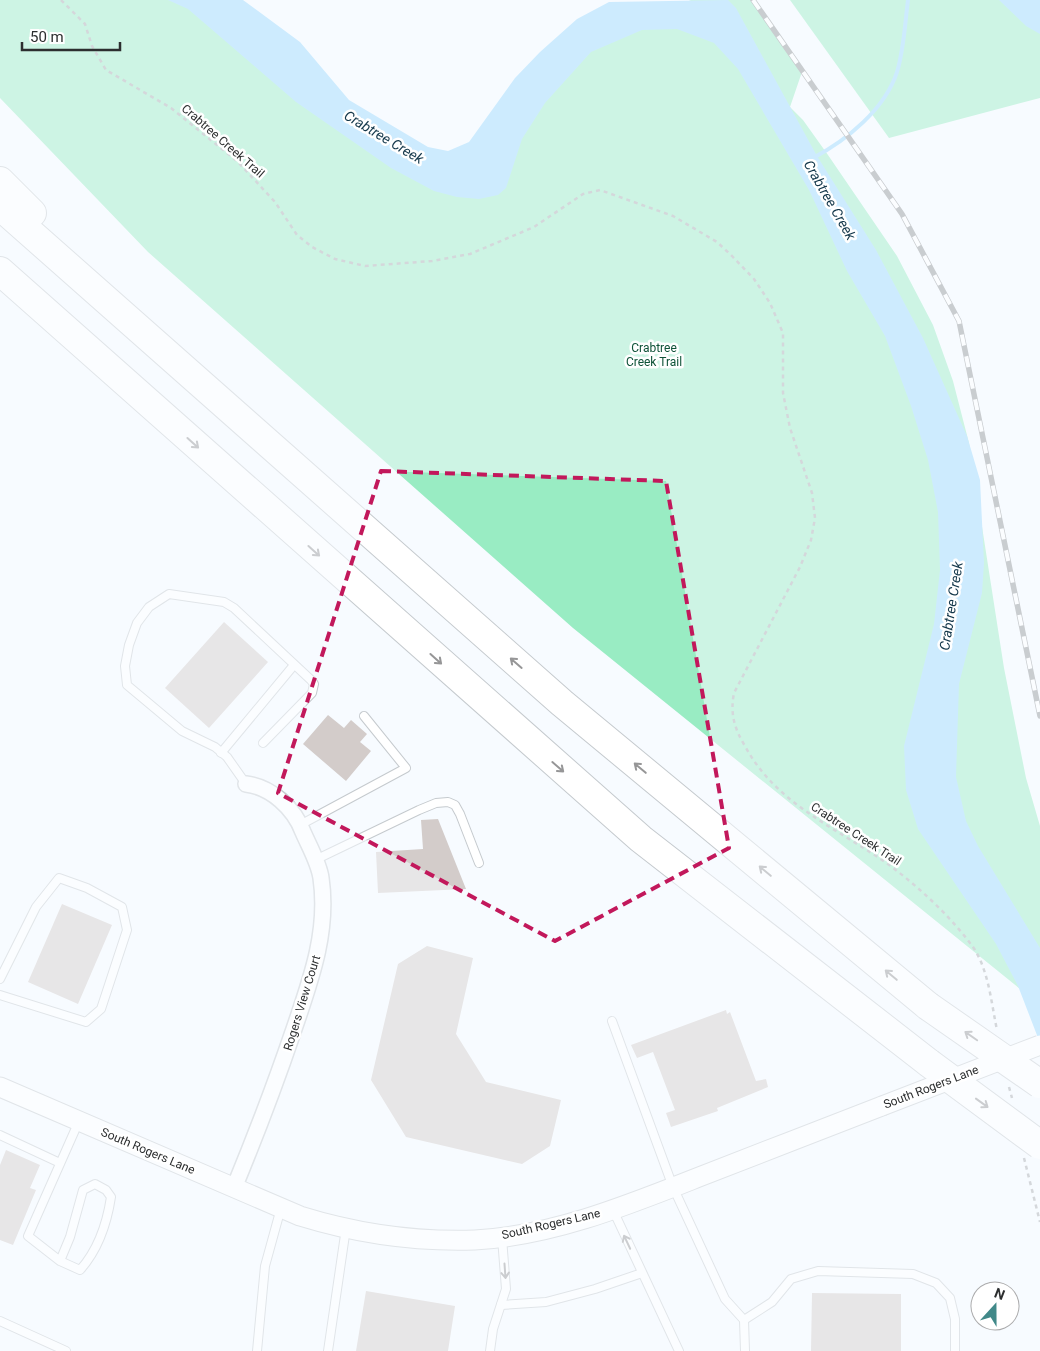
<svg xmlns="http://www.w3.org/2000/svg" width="1040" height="1351" font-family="Roboto,sans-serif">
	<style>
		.green { fill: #99ecc3 }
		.water { fill: #9ad8fd }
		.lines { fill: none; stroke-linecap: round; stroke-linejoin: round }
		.stream { stroke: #9ad8fd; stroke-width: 4 }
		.building { fill: #d3ccca }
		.service-casing { stroke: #c5cace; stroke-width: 10 }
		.minor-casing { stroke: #c5cace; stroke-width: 18 }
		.tertiary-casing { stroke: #c5cace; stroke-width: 21 }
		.motorway-casing { stroke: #c5cace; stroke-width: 30 }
		.path { stroke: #a9acaf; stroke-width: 2.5; stroke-dasharray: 4 4; stroke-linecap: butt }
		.service { stroke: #fff; stroke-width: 8 }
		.minor { stroke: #fff; stroke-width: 15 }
		.tertiary { stroke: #fff; stroke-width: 19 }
		.motorway { stroke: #fff; stroke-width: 28 }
		.rail-casing { stroke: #919497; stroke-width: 5.5 }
		.rail { stroke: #fff; stroke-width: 4; stroke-dasharray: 11; stroke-linecap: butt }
		.tertiary-bridge-casing { stroke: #c5cace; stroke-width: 21; stroke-linecap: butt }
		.motorway-bridge-casing { stroke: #c5cace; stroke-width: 30; stroke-linecap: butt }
		.tertiary-bridge { stroke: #fff; stroke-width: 19 }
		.motorway-bridge { stroke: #fff; stroke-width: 28 }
		.oneway { stroke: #969697 }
		.marked { fill: none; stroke: #c2185b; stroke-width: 4; stroke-dasharray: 10 6; stroke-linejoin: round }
		.labels { text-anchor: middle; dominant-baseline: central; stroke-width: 5; stroke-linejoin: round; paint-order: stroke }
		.street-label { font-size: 12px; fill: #2c2e2f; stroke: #fff }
		.park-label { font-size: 12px; fill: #0e5237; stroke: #fff }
		.water-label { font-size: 14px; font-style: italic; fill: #14384b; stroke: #fff }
	</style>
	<rect width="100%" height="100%" fill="#f7fbff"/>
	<!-- green -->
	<g class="green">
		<path d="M0 0H198L440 175 562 57 691 0H753L803 69 790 107 803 120 828 155 897 256 933 325 953 381 969 443 1004 668 1026 778 1040 826V1005L573 628 148 252 0 98Z"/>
		<path d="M790 0H1040V98L889 138Z"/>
	</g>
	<!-- water -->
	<g class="water">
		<path d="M168 0H243L300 42 349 100 428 147 448 151 469 142 515 78 540 52 577 19 609 2 728 0 736 8 817 156 876 250 923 338 967 436 980 480 984 563 982 593 959 684 956 777 966 821 978 846 1040 948V1043L1018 986 996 944 918 829 906 790 904 746 934 624 940 570 938 512 928 460 911 406 885 336 847 271 809 190 738 69 714 43 677 29 642 30 591 52 545 103 522 139 506 188 498 195 479 199 457 197 434 191 391 168 296 102 188 9Z"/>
		<path d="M999 0H1040V34L1026 26Z"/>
	</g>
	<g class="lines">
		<!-- stream -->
		<path class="stream" d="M813 158C847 140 885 109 897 72 904 49 905 23 908 0"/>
	</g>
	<!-- building -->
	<g class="building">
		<path d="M224 622 268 662 209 728 165 688Z"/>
		<path d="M328 715 344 728 351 720 367 734 360 742 371 751 346 781 303 744Z"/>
		<path d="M438 819 466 889 378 893 376 852 423 849 421 820Z"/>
		<path d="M62 904 112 925 78 1004 28 982Z"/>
		<path d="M427 946 473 958 456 1034 486 1082 561 1100 550 1146 522 1164 406 1137 371 1080 398 964Z"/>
		<path d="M726 1010 727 1014 730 1012 756 1081 766 1079 768 1087 717 1108 718 1111 671 1127 666 1113 675 1110 653 1052 637 1058 631 1045Z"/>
		<path d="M6 1150 40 1165 30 1188 36 1190 13 1245 0 1240V1165Z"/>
		<path d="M366 1291 455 1306 448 1351H356Z"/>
		<path d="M812 1293 901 1294V1351H811Z"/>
	</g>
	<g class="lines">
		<defs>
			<g id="service">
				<path d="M221 753 294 665"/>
				<path d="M246 784 227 757 215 747 182 731 127 685 125 666 129 645 137 623 149 607 169 594 224 602 234 608 311 680 314 684 312 693 263 743"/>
				<path d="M300 825 406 768 364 716"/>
				<path d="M315 860 419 810 436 803 448 802 455 805 460 814 479 863"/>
				<path d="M0 979 36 907 59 878 87 888 122 907 127 930 101 1009 86 1022 0 995"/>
				<path d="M612 1021 673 1187 725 1299 744 1320 745 1351"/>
				<path d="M0 1135 60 1163"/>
				<path d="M613 1210 679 1351"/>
				<path d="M60 1261 80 1270C98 1250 107 1223 111 1197L106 1190 95 1184 83 1190 70 1237 60 1261 28 1236 79 1121"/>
				<path d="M501 1305 546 1302 595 1289 642 1273"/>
				<path d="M744 1320 772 1302 791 1279 818 1271 913 1274 936 1283 950 1298 955 1319V1351"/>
				<path d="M0 1321 66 1351"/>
				<path d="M257 1351 265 1266 281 1208"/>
				<path d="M328 1351 346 1228"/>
				<path d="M490 1351 493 1329 506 1289 502 1238"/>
			</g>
			<path id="minor" d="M234 1188C255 1137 275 1085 293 1032 310 982 329 932 321 878 319 863 309 846 303 832 294 808 271 787 246 784"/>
			<path id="tertiary" d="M0 1087 300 1216C355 1233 416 1242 475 1240 552 1236 628 1205 699 1177 760 1153 821 1130 882 1106"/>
			<g id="motorway">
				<path d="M0 181 32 213"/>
				<path d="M0 206 562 703 928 1006"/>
				<path d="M0 271 641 839 929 1063"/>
			</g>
		</defs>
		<!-- service casing -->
		<use href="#service" class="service-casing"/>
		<!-- minor casing -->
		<use href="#minor" class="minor-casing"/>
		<!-- tertiary casing -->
		<use href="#tertiary" class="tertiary-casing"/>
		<!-- motorway casing -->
		<use href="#motorway" class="motorway-casing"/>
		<!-- path -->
		<g class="path">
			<path d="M61 0 85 24 92 46 106 70 171 108 238 162 275 202 297 235 312 247 335 259 365 266 432 261 470 254 534 227 583 194 600 190 673 216 717 242 732 256 754 279 770 303 783 333V393L790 428 812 493 815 518 811 540 800 567 734 693C730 713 734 728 745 746 777 806 840 829 892 867 922 890 951 917 973 947 989 971 991 1002 997 1030"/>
			<path d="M1009 1087 1012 1098"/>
			<path d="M1024 1158 1040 1222"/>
		</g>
		<!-- service -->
		<use href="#service" class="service"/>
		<!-- minor -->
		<use href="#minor" class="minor"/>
		<!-- tertiary -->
		<use href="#tertiary" class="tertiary"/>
		<!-- motorway -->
		<use href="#motorway" class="motorway"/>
		<defs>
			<path id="rail" d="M753 0 902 214 959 321 1040 716"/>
		</defs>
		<!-- rail casing -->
		<use href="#rail" class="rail-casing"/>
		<!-- rail -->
		<use href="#rail" class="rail"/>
		<defs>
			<path id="tertiary-bridge" d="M882 1106 1040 1045"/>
			<g id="motorway-bridge">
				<path d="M928 1006 1040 1084"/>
				<path d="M929 1063 1040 1145"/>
			</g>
		</defs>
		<!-- tertiary-bridge casing -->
		<use href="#tertiary-bridge" class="tertiary-bridge-casing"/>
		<!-- motorway-bridge casing -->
		<use href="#motorway-bridge" class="motorway-bridge-casing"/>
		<!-- tertiary-bridge -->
		<use href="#tertiary-bridge" class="tertiary-bridge"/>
		<!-- motorway-bridge -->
		<use href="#motorway-bridge" class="motorway-bridge"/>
	</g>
	<!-- one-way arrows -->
	<defs><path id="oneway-shaft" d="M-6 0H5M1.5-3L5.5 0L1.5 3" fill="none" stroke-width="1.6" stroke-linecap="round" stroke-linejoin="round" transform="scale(1.25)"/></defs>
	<g class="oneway">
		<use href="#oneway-shaft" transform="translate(193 443) rotate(42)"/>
		<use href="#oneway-shaft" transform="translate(314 551) rotate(42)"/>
		<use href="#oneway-shaft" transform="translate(436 659) rotate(42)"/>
		<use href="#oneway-shaft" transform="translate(516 663) rotate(-139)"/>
		<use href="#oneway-shaft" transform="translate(558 767) rotate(41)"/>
		<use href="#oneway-shaft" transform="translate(640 768) rotate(-140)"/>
		<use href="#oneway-shaft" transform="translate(765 871) rotate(-140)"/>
		<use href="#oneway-shaft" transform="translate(891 975) rotate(-140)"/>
		<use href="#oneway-shaft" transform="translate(971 1036) rotate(-145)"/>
		<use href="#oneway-shaft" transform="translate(982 1103) rotate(36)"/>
		<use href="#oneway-shaft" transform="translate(627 1242) rotate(-115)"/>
		<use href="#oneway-shaft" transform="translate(505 1271) rotate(86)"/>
	</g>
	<!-- marked area -->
	<path d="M0 0H1040V1351H0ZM381 471 666 481 729 848 555 941 278 793Z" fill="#f7fbff" fill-opacity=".55" fill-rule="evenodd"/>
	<path class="marked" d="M381 471 666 481 729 848 555 941 278 793Z"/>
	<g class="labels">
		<!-- street labels -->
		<g class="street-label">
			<text transform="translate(223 141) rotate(41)">Crabtree Creek Trail</text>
			<text transform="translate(856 834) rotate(33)">Crabtree Creek Trail</text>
			<text transform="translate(302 1003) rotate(-73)">Rogers View Court</text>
			<text transform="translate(931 1087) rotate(-21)">South Rogers Lane</text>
			<text transform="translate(148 1151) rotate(23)">South Rogers Lane</text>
			<text transform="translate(551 1224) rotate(-13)">South Rogers Lane</text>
		</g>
		<!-- park labels -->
		<g class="park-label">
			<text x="654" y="348">Crabtree<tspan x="654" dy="14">Creek Trail</tspan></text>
		</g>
		<!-- water labels -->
		<g class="water-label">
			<text transform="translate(384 137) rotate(31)">Crabtree Creek</text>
			<text transform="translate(830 200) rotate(60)">Crabtree Creek</text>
			<text transform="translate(951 606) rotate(-81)">Crabtree Creek</text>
		</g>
	</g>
	<!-- north arrow -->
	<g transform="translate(995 1306) rotate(21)"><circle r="24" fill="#ffffff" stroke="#ababac"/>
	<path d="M0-4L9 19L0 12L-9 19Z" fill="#418989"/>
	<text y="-8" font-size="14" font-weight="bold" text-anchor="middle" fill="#2c2e2f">N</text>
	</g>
	<!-- scale -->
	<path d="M22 42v8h98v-8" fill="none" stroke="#2c2e2f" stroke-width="2.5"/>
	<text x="30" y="42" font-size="15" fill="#2c2e2f" stroke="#ffffff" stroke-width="4" paint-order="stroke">50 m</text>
</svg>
